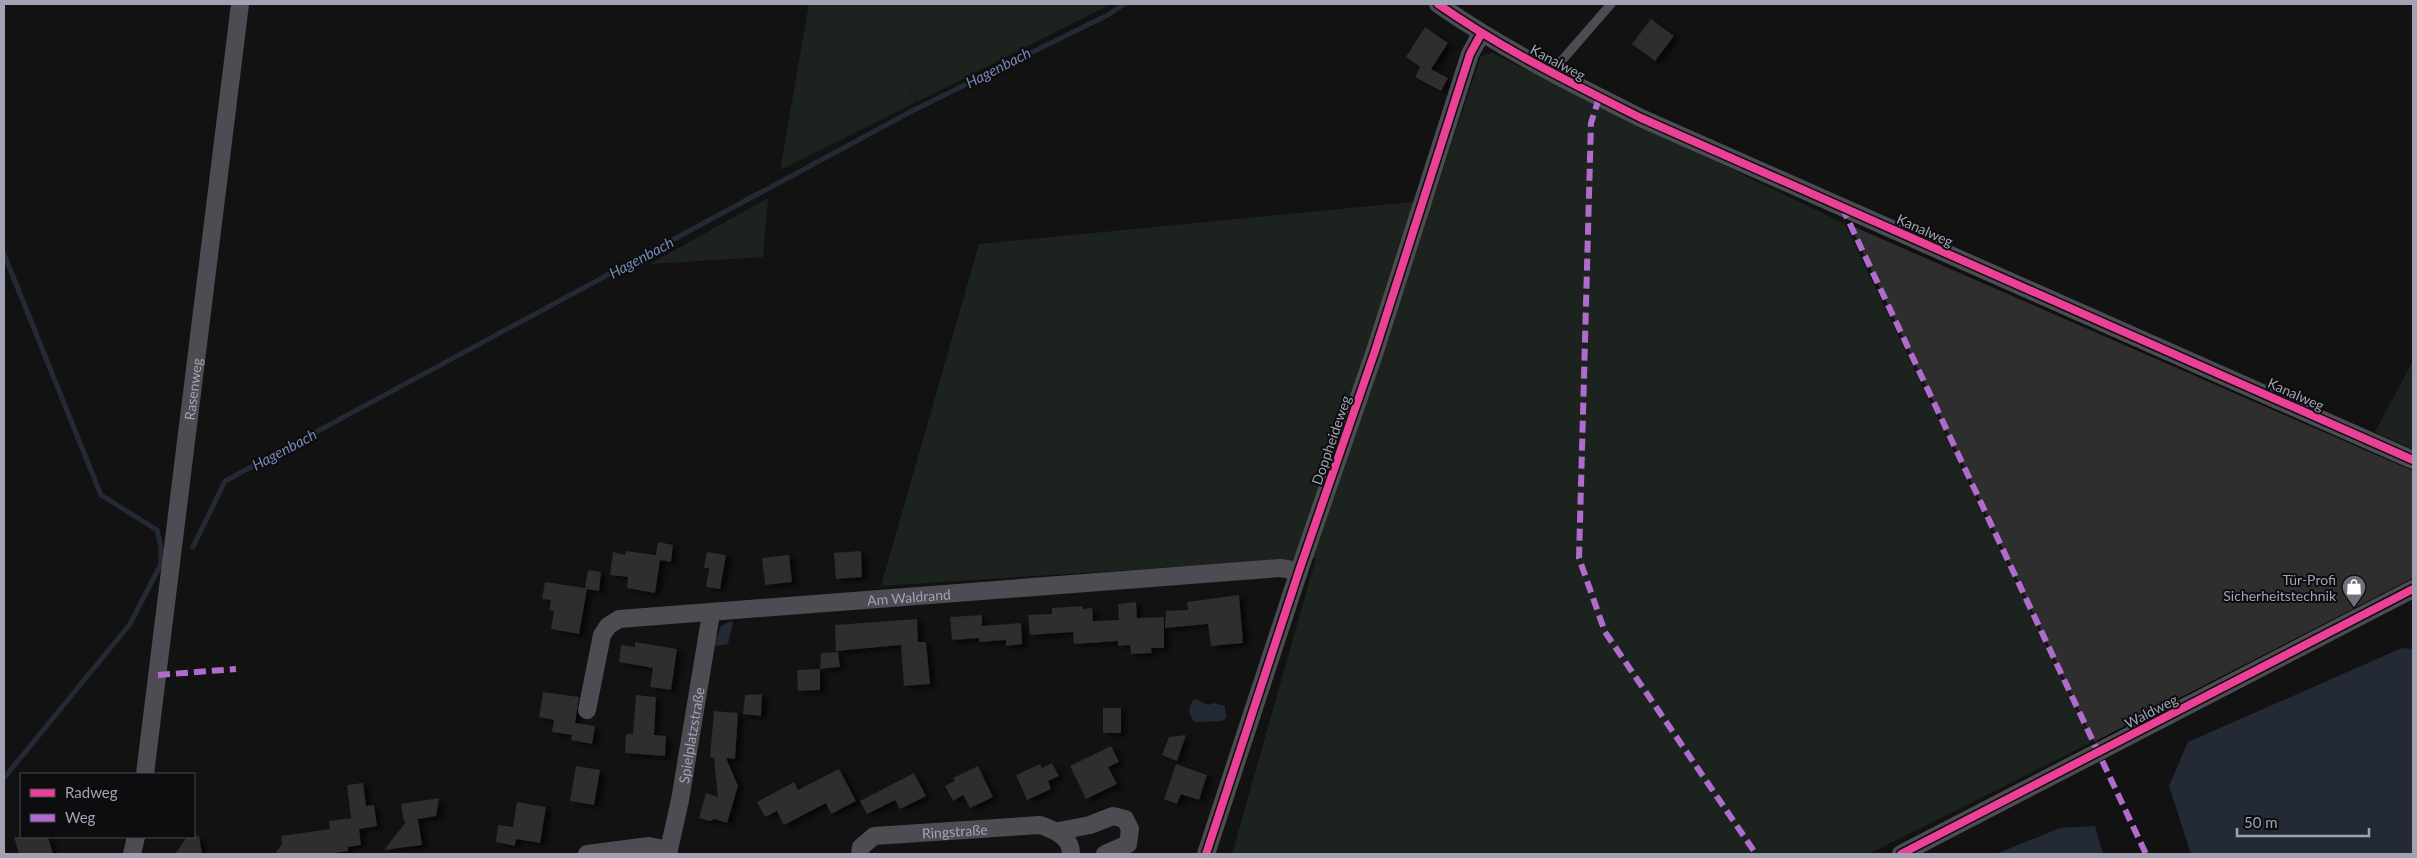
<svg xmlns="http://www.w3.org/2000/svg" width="2417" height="858" font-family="Lato,sans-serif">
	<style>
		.green { fill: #1c231e }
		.water { fill: #242a35 }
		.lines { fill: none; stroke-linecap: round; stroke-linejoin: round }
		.stream { stroke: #242a35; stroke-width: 5 }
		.building { fill: #2d2d2e; filter: url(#shadow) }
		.service { stroke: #4c4c52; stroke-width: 9 }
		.minor { stroke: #4c4c52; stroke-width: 18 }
		.quiet { stroke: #b06ccc; stroke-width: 6; stroke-dasharray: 12 6; stroke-linecap: butt }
		.cycleway-casing { stroke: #0d0c0e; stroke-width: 11 }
		.cycleway { stroke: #ea4096; stroke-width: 8 }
		.labels { text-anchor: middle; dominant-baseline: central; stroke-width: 4; stroke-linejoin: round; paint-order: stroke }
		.street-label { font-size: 14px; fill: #a1a3b5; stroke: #0d0c0e }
		.poi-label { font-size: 14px; fill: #a1a3b5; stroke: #0d0c0e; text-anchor: end }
		.water-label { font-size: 15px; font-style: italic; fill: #7388b5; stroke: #0d0c0e }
	</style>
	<defs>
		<filter id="shadow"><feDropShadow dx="5.5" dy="3" stdDeviation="2.5" flood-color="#0009"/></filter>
	</defs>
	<rect width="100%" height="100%" fill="#121212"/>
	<!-- green -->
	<g class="green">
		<path d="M809 4H1111L917 102 901 72 916 102 780 170Z"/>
		<path d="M1492 53 1845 224 2092 742 1869 854H1232L1316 558 881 586 979 244 1433 200 1481 56Z"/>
		<path d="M768 198 763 257 650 264Z"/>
		<path d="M2413 361V449L2375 432Z"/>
	</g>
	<!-- water -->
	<g class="water">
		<path d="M731 621 733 623 728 644 716 646 715 643 721 626Z"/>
		<path d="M2402 648 2413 649V854H2191L2169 786 2188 742Z"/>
		<path d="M1195 699 1208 705 1214 703 1225 706 1226 718 1222 721 1195 722C1188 715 1187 705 1195 699Z"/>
		<path d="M2095 826 2103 854H1996L2060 828Z"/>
	</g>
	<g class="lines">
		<!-- stream -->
		<g class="stream">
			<path d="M4 254 101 495 157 530 161 548V564L130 624 4 778"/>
			<path d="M193 547 225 481 912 111 1108 15 1124 4"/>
		</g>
	</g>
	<!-- building -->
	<g class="building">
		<path d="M1651 19 1674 36 1655 61 1632 44Z"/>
		<path d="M1425 27 1448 43 1431 69 1448 78 1441 91 1415 77 1420 67 1406 57Z"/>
		<path d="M1850 225 2413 471V578L2094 742Z"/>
		<path d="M658 542 673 545 671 562 660 560 655 593 627 588 628 577 610 575 613 552 625 555 626 551 656 555Z"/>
		<path d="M861 551 862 577 836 579 834 553Z"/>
		<path d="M707 552 726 555 720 589 706 587 709 568H704Z"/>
		<path d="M789 555 792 582 765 585 762 558Z"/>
		<path d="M588 570 601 572 599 591 587 589 579 634 551 629 554 611 549 610 551 600 542 599 545 582 585 588Z"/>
		<path d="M1239 595 1243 643 1211 646 1208 624 1165 628 1166 611 1188 610 1187 602Z"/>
		<path d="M1136 602 1137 618 1164 617V648H1151L1152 653 1131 654 1130 645 1118 646V641L1074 644 1073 632 1030 635 1028 615 1052 614V608L1082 606 1083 609 1092 608 1093 621 1119 620 1118 604Z"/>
		<path d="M982 615V626L1021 623 1022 644 1006 646V640L979 642V638L952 640 950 617Z"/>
		<path d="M917 619 918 642H926L930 684 904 686 901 645 836 651 835 625Z"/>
		<path d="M635 642 677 649 671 690 650 687 653 668 619 662 621 645 635 647Z"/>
		<path d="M838 652 840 667 820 669 821 653Z"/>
		<path d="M820 669V690L798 691 797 670Z"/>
		<path d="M543 692 579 697 575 723 595 726 592 744 571 740 572 735 552 732 554 720 539 717Z"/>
		<path d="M762 694 761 716 743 714 745 695Z"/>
		<path d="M636 695 656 697 654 735 666 736 665 756 625 753 626 734H633Z"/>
		<rect x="1103" y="708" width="18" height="25"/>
		<path d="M714 711 738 713 735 759 726 758 738 786 727 823 714 819 710 821 699 818 706 793 718 797 714 758 710 757Z"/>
		<path d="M1186 735 1177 761 1162 755 1169 737Z"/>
		<path d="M1111 746 1119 762 1108 767 1117 784 1086 799 1070 766Z"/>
		<path d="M1052 763 1059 776 1048 781 1051 789 1027 800 1016 775 1040 764 1042 768Z"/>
		<path d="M1176 764 1207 775 1199 800 1181 794 1177 804 1164 799Z"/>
		<path d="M576 766 600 770 594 805 570 801Z"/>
		<path d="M978 766 993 797 970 808 963 795 953 801 945 786 955 781 953 778Z"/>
		<path d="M839 769 856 801 831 814 826 803 784 825 777 811 765 817 757 802 794 782 798 790Z"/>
		<path d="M914 773 926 796 900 809 895 800 867 814 860 801Z"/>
		<path d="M363 783 366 806 374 805 377 826 359 829 361 845 348 847V851L327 854H275L282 844 281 836 330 829 329 821 351 818 347 785Z"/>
		<path d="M439 798 436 816 418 819 422 845 384 850 406 822H404L401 804Z"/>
		<path d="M517 802 546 807 540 843 516 839 515 846 496 842 498 825 513 827Z"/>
		<path d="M199 836 202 854H175L187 837Z"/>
		<path d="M14 837H48L53 854H19Z"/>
	</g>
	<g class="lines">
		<!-- service -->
		<path class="service" d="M1550 74 1611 4"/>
		<!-- minor -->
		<g class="minor">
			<path d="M1438 4C1502 49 1571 83 1641 118L2413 460"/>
			<path id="s1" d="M587 710 602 635 608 626 619 619 1280 568 1299 571"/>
			<path id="s2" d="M145 774 240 4"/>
			<path d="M1059 831 1090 825 1113 816 1125 819 1130 829 1128 844 1105 854"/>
			<path d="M132 854 136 837"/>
			<path d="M587 854 649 846 669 850"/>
			<path id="s3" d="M668 854 680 800 711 614"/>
			<path id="s4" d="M860 854 861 847 874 836 1040 825C1054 830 1071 836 1071 854"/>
			<path d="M1206 854 1299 571 1375 351 1470 54 1481 34"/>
			<path d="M1901 854 2413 589"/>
		</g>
		<!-- quiet -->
		<g class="quiet">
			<path d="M1599 98 1591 123 1579 558 1605 632 1756 854"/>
			<path d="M1842 207 2146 854"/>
			<path d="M158 675 236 669"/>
		</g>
		<defs>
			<g id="cycleway">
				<path d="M1438 4C1502 49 1571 83 1641 118L2413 460"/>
				<path d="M1206 854 1299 571 1375 351 1470 54 1481 34"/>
				<path d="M1901 854 2413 589"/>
			</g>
		</defs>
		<!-- cycleway casing -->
		<use href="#cycleway" class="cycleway-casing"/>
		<!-- cycleway -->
		<use href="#cycleway" class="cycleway"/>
	</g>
	<!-- icons -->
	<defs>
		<symbol id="shop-pin" viewBox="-11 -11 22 30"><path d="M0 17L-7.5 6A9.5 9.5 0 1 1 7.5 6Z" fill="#6f707c" stroke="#0d0c0e"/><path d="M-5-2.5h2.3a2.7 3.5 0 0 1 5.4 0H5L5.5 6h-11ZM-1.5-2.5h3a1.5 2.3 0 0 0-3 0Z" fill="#fff"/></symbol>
	</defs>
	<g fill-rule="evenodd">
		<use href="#shop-pin" x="2340" y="573" width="28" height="38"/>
	</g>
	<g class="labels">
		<!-- street labels -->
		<g class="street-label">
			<text transform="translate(1558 62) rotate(28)">Kanalweg</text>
			<text transform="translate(1925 230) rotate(24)">Kanalweg</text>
			<text stroke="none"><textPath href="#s2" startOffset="388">Rasenweg</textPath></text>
			<text transform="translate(2296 394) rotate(24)">Kanalweg</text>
			<text transform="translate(1331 440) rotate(-71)">Doppheideweg</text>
			<text stroke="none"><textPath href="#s1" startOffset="391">Am Waldrand</textPath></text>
			<text transform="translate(2151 711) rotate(-27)">Waldweg</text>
			<text stroke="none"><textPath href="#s3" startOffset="121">Spielplatzstraße</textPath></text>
			<text stroke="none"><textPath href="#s4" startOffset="105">Ringstraße</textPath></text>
		</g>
		<!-- poi labels -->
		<g class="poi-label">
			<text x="2336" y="579">Tür-Profi<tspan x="2336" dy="16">Sicherheitstechnik</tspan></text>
		</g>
		<!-- water labels -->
		<g class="water-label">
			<text transform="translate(998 67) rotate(-27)">Hagenbach</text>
			<text transform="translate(641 257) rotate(-28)">Hagenbach</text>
			<text transform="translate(284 449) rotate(-28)">Hagenbach</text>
		</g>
	</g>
	<!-- border -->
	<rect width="2417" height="858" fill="none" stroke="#a1a3b5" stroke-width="10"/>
	<!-- legend -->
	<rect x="20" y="773" width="175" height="65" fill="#0d0c0e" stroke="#484851"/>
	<rect x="30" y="789" width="25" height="8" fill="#ea4096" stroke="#484851"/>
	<text x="65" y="798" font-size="15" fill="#a1a3b5">Radweg</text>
	<rect x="30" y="814" width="25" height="8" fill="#b06ccc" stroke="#484851"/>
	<text x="65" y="823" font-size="15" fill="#a1a3b5">Weg</text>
	<!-- scale -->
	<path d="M2237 828v8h132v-8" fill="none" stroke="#a1a3b5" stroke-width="2.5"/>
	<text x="2244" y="828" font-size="15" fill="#a1a3b5" stroke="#0d0c0e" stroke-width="4" paint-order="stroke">50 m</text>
</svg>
